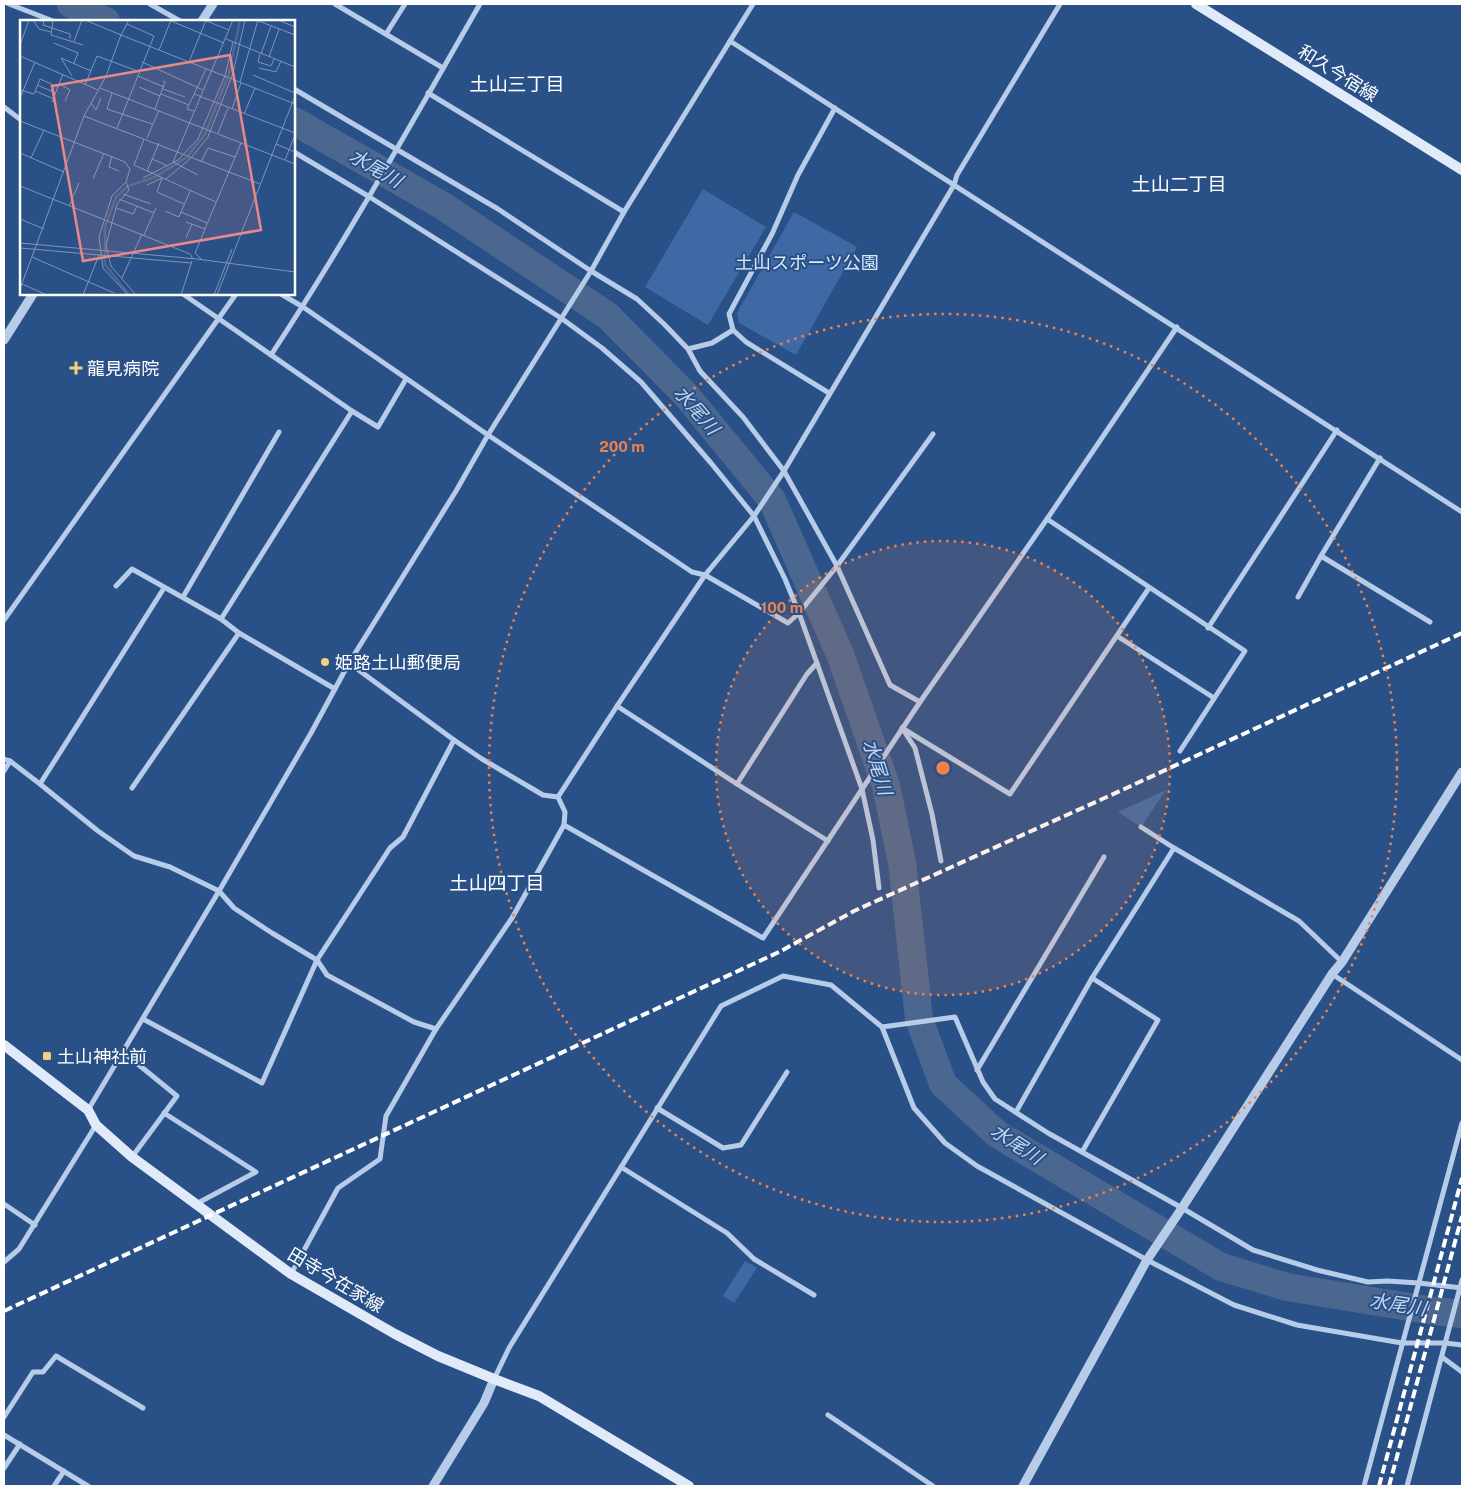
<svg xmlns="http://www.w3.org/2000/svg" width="1466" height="1490" font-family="'Public Sans','Noto Sans JP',sans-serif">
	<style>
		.green { fill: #3f69a4 }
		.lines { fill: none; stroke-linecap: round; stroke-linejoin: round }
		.river { stroke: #4c678f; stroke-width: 28 }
		.minor { stroke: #b7cce8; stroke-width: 5 }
		.tertiary { stroke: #b7cce8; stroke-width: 9 }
		.secondary { stroke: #e1eaf8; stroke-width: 10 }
		.rail { stroke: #fff; stroke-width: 4; stroke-dasharray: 9 4; stroke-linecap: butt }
		.ring { fill: none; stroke: #ee8249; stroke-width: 2.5; stroke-dasharray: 2.5 5 }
		.poi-dot { fill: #eed27f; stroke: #2a5088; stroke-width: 2 }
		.labels { text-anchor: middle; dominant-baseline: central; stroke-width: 4; stroke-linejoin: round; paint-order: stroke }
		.street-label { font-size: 18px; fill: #fff; stroke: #2a5088 }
		.park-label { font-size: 18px; fill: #dbe7f7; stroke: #2a5088 }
		.poi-label { font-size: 18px; fill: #fff; stroke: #2a5088; text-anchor: start }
		.neighbourhood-label { font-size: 19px; fill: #fff; stroke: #2a5088 }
		.water-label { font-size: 19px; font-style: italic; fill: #c3d6ef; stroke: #2a5088 }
		.inset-river { fill: none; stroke: #4c678f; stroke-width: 2.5 }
		.inset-road { fill: none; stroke: #7f96b8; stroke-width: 1 }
		.view { fill: #e88989; fill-opacity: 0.15; stroke: #e88989; stroke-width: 2.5 }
		.inset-edge { fill: none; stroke: #fff; stroke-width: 2.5 }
		.centre { fill: #ee8249; stroke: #2a5088; stroke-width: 2.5 }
		.ring-label { font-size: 15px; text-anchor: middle; font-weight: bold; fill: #ee8249; stroke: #2a5088; stroke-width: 4; stroke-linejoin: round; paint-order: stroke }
	</style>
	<rect width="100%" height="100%" fill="#2a5088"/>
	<!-- green -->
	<g class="green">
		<path d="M703 189 766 227 708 325 645 287Z"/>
		<path d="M794 212 857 247 796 355 739 323 737 313Z"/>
		<path d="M1166 790 1141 827 1118 812Z"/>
		<path d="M745 1261 757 1268 734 1303 723 1296Z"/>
	</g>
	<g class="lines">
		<!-- river -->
		<g class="river">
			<path d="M71 4 106 21"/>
			<path d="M294 121 443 206 608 316 686 395 772 500 840 654 886 786 902 862 919 1019 943 1084 997 1134 1221 1267 1287 1287 1427 1310 1462 1314"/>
		</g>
		<!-- minor -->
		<g class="minor">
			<path d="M9 4 53 21"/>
			<path d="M150 4 180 21"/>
			<path d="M335 4 443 68"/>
			<path d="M386 34 405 4"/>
			<path d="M730 41 1462 512"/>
			<path d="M294 89 498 209 591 271 637 299 664 324 688 349 700 371 743 417 784 471 837 566 890 685 920 702"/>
			<path d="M428 93 624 212"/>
			<path d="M4 107 21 120"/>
			<path d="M294 152 368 196 561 318 602 348 641 382 711 463 754 516 785 579 799 613 862 789 873 840 879 888"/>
			<path d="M183 294 352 411 378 427 406 379"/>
			<path d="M281 294 303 307 488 435 692 572 705 575 788 623 799 613 837 566 933 434"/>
			<path d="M688 349 712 343 733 330"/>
			<path d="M271 355C346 241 412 122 480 4"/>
			<path d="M829 393 746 342 733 330 729 314 772 234 798 175 835 108"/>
			<path d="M1047 519 1245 651 1180 751"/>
			<path d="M1321 556 1430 622"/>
			<path d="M116 586 132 569 221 619 239 633 335 689"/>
			<path d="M183 597 279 432"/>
			<path d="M1298 597 1321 556 1380 458"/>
			<path d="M221 619 352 411"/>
			<path d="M4 620 236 294"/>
			<path d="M1208 628 1337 430"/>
			<path d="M1117 636 1214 698"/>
			<path d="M349 663 454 740 482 759 543 795 558 797"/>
			<path d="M617 706 737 784 828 841"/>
			<path d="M902 728 1010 794 1149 588"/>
			<path d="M904 731 915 748 932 814 941 861"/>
			<path d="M4 759 10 761 40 784 98 831 134 856 170 867 219 891 234 908 272 933 317 960 327 975 414 1022 436 1029"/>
			<path d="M4 771 10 761"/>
			<path d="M40 784 164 588"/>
			<path d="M737 784 807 674 817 663"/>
			<path d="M132 788 239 633"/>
			<path d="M558 797 617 706 705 575 754 516 784 471 954 185 957 175 1060 4"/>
			<path d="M564 825 763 938 920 702 1047 519 1177 327"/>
			<path d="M1141 827 1174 848 1299 921 1342 962"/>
			<path d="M1332 974 1462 1060"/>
			<path d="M143 1019 262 1083 317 960 390 848 403 837 454 740"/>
			<path d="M882 1027 955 1017 983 1082 995 1099 1048 1133 1182 1208 1253 1250 1317 1270 1368 1282 1387 1281 1419 1283 1462 1288"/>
			<path d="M123 1052 177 1096 132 1157"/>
			<path d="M977 1070 1104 857"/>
			<path d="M657 1108 723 1148 741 1145 787 1072"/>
			<path d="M88 1110 219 891 311 733 349 663 456 491 488 435 591 271 624 212 753 4"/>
			<path d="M1016 1112 1092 978 1174 848"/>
			<path d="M164 1113 256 1172 196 1204"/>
			<path d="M1082 1152 1158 1020 1092 978"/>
			<path d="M621 1167 727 1233 754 1259 814 1295"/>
			<path d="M4 1204 35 1225"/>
			<path d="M4 1262 19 1249 96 1125"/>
			<path d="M291 1274 338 1188 380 1159 386 1116 436 1029 512 918 564 825 565 812 558 797"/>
			<path d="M1442 1357 1462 1372"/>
			<path d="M494 1379 509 1348 721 1006 783 976 831 985 882 1027 914 1108 945 1143 977 1166 1147 1260 1234 1305 1297 1325 1402 1343H1445L1462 1345"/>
			<path d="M828 1415 933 1486"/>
			<path d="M4 1417 33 1372H43L56 1356 143 1408"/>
			<path d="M4 1435 88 1486"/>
			<path d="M4 1468 20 1444"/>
			<path d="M54 1486 64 1471"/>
			<path d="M1364 1486 1462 1123"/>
			<path d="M1407 1486 1462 1280"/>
		</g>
		<!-- tertiary -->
		<g class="tertiary">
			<path d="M202 21 213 4"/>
			<path d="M4 340 33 294"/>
			<path d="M433 1486 484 1403 494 1379"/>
			<path d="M1023 1486 1147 1260 1182 1208 1332 974 1342 962 1462 772"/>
		</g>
		<!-- secondary -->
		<g class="secondary">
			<path d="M1196 4 1462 170"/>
			<path d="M4 1045 88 1110 96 1125 132 1157 291 1274 395 1334 438 1356 494 1379 539 1396 689 1486"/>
		</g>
		<!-- rail -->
		<g class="rail">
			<path d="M4 1311 779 952 854 911 1120 791 1462 633"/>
			<path d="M1379 1486 1462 1178"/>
			<path d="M1389 1486 1462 1216"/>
		</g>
	</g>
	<!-- distance rings -->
	<circle cx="943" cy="768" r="227" fill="#ee8249" fill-opacity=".12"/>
	<g class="ring">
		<circle cx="943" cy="768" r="227"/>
		<circle cx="943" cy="768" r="454"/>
	</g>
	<!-- markers -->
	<g class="poi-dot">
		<path d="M73.5 360.5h5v5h5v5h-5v5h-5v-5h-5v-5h5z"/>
		<circle cx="325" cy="662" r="5"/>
		<rect x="42" y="1051" width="10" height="10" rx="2.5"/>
	</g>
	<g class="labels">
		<!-- street labels -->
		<g class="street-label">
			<text transform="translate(1338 73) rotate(32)">和久今宿線</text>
			<text transform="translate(336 1280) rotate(31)">田寺今在家線</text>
		</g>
		<!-- park labels -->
		<g class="park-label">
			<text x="807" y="262">土山スポーツ公園</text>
		</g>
		<!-- poi labels -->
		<g class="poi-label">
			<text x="87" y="368">龍見病院</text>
			<text x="335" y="662">姫路土山郵便局</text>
			<text x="57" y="1056">土山神社前</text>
		</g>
		<!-- neighbourhood labels -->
		<g class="neighbourhood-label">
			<text x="517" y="84">土山三丁目</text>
			<text x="1179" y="184">土山二丁目</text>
			<text x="497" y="883">土山四丁目</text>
		</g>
		<!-- water labels -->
		<g class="water-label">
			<text transform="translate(376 168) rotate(30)">水尾川</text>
			<text transform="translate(697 410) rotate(49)">水尾川</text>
			<text transform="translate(878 767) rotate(73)">水尾川</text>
			<text transform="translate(1017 1144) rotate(33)">水尾川</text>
			<text transform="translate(1398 1304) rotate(9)">水尾川</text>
		</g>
	</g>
	<!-- overview -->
	<g transform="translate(20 20)">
		<rect width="275" height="275" fill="#2a5088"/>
		<path class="inset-river" d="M109 275 85 244V207L96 177 108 166 135 157 167 137 185 114 209 54 220 0"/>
		<path class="inset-road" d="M13 0 19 9 31 12M24 0 23 5 50 14V19M33 0 31 15 63 25M109 0 101 15 275 84M184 0 209 10M236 0 275 15M258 0 275 7M151 1 204 23M206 19 275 47M54 21 62 0M34 23 58 33 54 43M0 25 9 0M139 30 151 0M240 34 238 42 251 46 254 39M241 34 251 6M0 36 78 70M249 37 259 9M122 42 183 70M169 42 186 0M239 48 256 52 261 41M233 55 275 73M52 56 41 38 71 51M118 56 144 67M220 62 238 0M40 64 50 70 45 81M17 65 36 73M65 65 77 36 120 52M119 67 140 76M80 68 275 144M143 69 165 77M0 70 14 74 20 59 38 67M15 71 34 79M92 73 87 89 132 104M141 74 169 85M174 74 275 113M0 78 15 42M32 82 43 54M71 83 76 90 81 78M135 89 145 62 143 61M212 89 221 63M174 91 167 89 186 49M224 94 235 68M64 96 240 164M0 101 105 142 110 149 106 162 92 176 79 217 83 248 108 275M97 108 134 16 107 4M198 113 208 88M127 118 139 90M124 119 114 145 196 182M256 124 275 132M0 133 44 152M92 136 89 147 99 151M11 138 24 110M132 139 148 146M265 140 275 115M181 142 188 128 215 137M127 151 139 123M178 155 153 142 213 0M123 158 158 140 178 119 205 56 213 22M142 158 137 172 164 184M73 159 84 133M146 159 171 138 188 117 213 53 225 0M106 162 109 170 97 184 86 225 91 246 116 275M127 165 142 158M0 166 170 234 173 239M103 174 131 184M99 179 134 193M49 186 59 163M96 188 113 194 117 186M145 191 159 197 170 171M161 192 187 203M0 199 24 209M166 202 185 209M124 215 136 188M166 218 172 204M0 223 177 239 275 252M0 228 171 243M12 237 94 273M182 240 175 233 221 123M102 258 122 214M2 264 27 275M0 269 64 96 86 56 101 15 65 0M63 275 79 235M161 275 172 241M194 275 212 229M197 275 275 76"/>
		<path class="view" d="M210 35 241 210 63 241 32 66Z"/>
		<rect width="275" height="275" class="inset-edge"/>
	</g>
	<circle cx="943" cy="768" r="8" class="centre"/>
	<g class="ring-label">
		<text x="622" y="452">200 m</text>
		<text x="782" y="613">100 m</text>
	</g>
	<!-- border -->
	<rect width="1466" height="1490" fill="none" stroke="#ffffff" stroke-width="10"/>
</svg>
